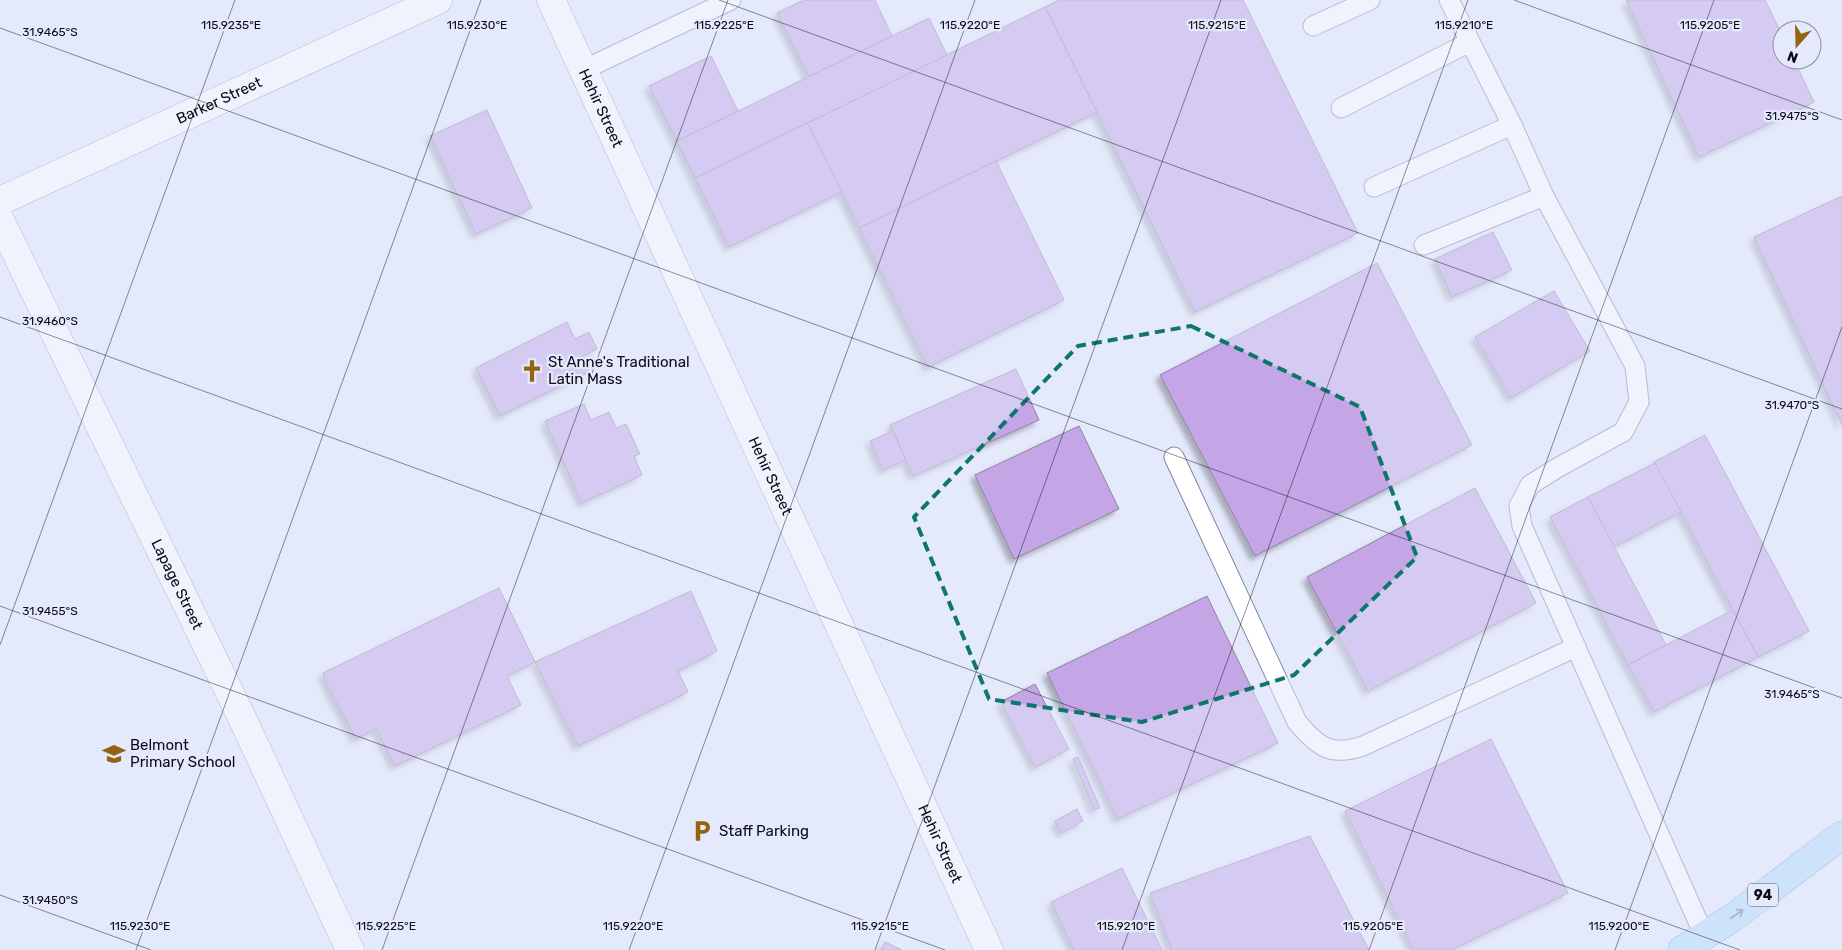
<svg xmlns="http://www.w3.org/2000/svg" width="1842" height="950" font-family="Rubik,sans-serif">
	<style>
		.building { fill: #c4a5e5; stroke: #90839e; filter: url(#shadow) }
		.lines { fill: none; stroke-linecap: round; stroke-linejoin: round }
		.lane-casing { stroke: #7e85a1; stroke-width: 21 }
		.street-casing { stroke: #7e85a1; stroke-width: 29 }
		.highway-casing { stroke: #7792ab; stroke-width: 29 }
		.lane { stroke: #fff; stroke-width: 19 }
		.street { stroke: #fff; stroke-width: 28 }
		.highway { stroke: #b2dbfc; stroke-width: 28 }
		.oneway { stroke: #667d94 }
		.marked { fill: none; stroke: #0f766e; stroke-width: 4; stroke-dasharray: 10 6; stroke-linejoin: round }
		.ticks { fill: none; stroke: #090b15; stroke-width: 1; stroke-opacity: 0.45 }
		.labels { text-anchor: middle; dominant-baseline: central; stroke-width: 4.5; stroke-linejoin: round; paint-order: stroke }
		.shield { fill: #e4e9fc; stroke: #4b4e5a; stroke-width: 1 }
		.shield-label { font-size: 14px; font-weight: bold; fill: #090b15 }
		.street-label { font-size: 15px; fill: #090b15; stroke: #e4e9fc }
		.poi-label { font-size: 15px; fill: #090b15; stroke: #e4e9fc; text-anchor: start }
		.ticks-label { font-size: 12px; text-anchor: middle; fill: #090b15; stroke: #e4e9fc; stroke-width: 4.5; stroke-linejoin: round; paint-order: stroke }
	</style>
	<defs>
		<filter id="shadow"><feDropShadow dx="-4.5" dy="4.5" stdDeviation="2.5" flood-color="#0004"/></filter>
	</defs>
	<rect width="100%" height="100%" fill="#e4e9fc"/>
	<!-- building -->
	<g class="building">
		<path d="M804 0H875L892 36 809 77 777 13Z"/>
		<path d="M1059 0H1243L1358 233 1195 312 1045 7Z"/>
		<path d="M1626 0H1765L1782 35V60H1794L1814 102 1699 157Z"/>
		<path d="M1045 7 1097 112 859 228 807 123Z"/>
		<path d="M929 18 947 55 695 178 677 141Z"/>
		<path d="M711 56 738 111 677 141 649 86Z"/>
		<path d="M487 110 532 208 476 234 430 136Z"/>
		<path d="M807 123 842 192 729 247 695 178Z"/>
		<path d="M996 161 1064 300 928 367 859 228Z"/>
		<path d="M1842 196V425L1754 237Z"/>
		<path d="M1493 232 1512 270 1452 297 1435 259Z"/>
		<path d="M1377 263 1472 445 1255 556 1160 375Z"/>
		<path d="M1554 291 1590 351 1511 398 1475 337Z"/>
		<path d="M567 322 575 339 589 332 597 349 581 357 589 372 500 416 476 368Z"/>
		<path d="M1016 369 1039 420 913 476 890 425Z"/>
		<path d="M584 404 591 420 609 412 616 428 626 424 640 454 634 456 642 475 582 503 545 421Z"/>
		<path d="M1079 426 1119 509 1014 559 975 475Z"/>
		<path d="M893 431 906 460 883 470 870 441Z"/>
		<path d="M1705 435 1809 631 1758 657 1654 462Z"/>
		<path d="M1655 463 1681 512 1614 547 1588 497Z"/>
		<path d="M1475 488 1536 603 1368 691 1307 577Z"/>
		<path d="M1588 497 1666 645 1628 665 1550 517Z"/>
		<path d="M499 588 535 662 507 676 521 705 395 766 376 729 356 739 328 687 323 673Z"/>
		<path d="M691 591 717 651 678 671 688 692 578 746 535 662Z"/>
		<path d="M1207 596 1278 743 1118 819 1047 673Z"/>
		<path d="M1733 610 1758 657 1654 712 1628 665Z"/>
		<path d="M1035 684 1069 749 1035 767 1001 702Z"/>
		<path d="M1491 739 1568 893 1451 950H1414L1345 811Z"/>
		<path d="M1078 757 1100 808 1094 810 1073 759Z"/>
		<path d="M1077 809 1083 821 1061 833 1055 821Z"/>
		<path d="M1310 836 1369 950H1172L1150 893Z"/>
		<path d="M1122 868 1162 950H1074L1051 902Z"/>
		<path d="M885 942 902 950H881Z"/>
	</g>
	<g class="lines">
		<defs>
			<g id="lane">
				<path d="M1449 0 1512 125 1544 196 1635 366 1639 402 1623 432 1557 468 1530 485 1519 506 1522 526 1704 935"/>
				<path d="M1313 26 1370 0"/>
				<path d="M583 70 731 0"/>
				<path d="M1341 108 1470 42"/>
				<path d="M1374 187 1512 125"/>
				<path d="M1424 245 1544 196"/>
				<path d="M1174 457 1297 722C1318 747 1331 757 1363 746L1576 647"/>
			</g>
			<g id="street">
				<path id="s1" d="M551 0 989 950"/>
				<path id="s2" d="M0 201 438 0"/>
				<path id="s3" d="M0 220 244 722 350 950"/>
			</g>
			<path id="highway" d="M1682 950 1735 916 1842 835"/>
		</defs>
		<!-- lane casing -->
		<use href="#lane" class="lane-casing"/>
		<!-- street casing -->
		<use href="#street" class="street-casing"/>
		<!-- highway casing -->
		<use href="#highway" class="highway-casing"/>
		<!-- lane -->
		<use href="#lane" class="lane"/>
		<!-- street -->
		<use href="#street" class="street"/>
		<!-- highway -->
		<use href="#highway" class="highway"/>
	</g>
	<!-- one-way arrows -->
	<defs><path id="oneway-shaft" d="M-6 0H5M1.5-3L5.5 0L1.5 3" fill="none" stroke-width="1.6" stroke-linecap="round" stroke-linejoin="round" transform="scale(1.25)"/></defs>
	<use class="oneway" href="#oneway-shaft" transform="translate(1737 914) rotate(-35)"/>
	<!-- marked area -->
	<path d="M0 0H1842V950H0ZM1191 326 1360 407 1417 557 1294 675 1142 722 989 699 914 517 1078 346Z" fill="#e4e9fc" fill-opacity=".55" fill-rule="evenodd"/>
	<path class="marked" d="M1191 326 1360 407 1417 557 1294 675 1142 722 989 699 914 517 1078 346Z"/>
	<!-- ticks -->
	<path class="ticks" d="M719 0 1842 409M1514 0 1842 120M0 28 1842 698M0 317 1740 950M0 606 945 950M0 645 235 0M0 895 151 950M136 950 481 0M382 950 728 0M629 950 975 0M875 950 1221 0M1122 950 1468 0M1369 950 1714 0M1615 950 1842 327"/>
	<!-- icons -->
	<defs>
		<symbol id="church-bare" viewBox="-9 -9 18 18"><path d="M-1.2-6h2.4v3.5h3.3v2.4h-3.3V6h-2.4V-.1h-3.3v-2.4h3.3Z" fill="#926410" stroke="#e4e9fc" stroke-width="2.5" paint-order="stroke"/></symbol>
		<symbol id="school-bare" viewBox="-9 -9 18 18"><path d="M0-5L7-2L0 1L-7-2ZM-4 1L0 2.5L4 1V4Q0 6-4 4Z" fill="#926410" stroke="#e4e9fc" stroke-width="2.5" paint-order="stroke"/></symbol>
		<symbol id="parking-bare" viewBox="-9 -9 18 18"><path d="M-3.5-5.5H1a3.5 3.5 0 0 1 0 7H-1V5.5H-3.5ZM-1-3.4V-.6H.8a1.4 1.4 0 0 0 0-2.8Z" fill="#926410" stroke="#e4e9fc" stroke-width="2.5" paint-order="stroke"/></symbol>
	</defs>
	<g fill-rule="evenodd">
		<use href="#church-bare" x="516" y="355" width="32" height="32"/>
		<use href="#school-bare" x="98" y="738" width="32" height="32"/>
		<use href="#parking-bare" x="686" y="815" width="32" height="32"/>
	</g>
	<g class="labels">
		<!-- shield labels -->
		<rect class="shield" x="1748" y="883.5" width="30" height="23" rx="4"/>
		<g class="shield-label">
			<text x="1763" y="895">94</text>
		</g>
		<!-- street labels -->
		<g class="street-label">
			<text stroke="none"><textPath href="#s2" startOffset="241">Barker Street</textPath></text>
			<text stroke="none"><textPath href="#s1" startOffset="119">Hehir Street</textPath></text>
			<text stroke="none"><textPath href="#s1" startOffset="524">Hehir Street</textPath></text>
			<text stroke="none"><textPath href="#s3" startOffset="405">Lapage Street</textPath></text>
			<text stroke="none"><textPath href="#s1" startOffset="929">Hehir Street</textPath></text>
		</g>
		<!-- poi labels -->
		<g class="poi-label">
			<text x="548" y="362">St Anne's Traditional<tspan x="548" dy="17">Latin Mass</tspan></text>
			<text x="130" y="745">Belmont<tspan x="130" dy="17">Primary School</tspan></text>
			<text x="719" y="831">Staff Parking</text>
		</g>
	</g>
	<g class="ticks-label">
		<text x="231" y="29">115.9235°E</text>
		<text x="477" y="29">115.9230°E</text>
		<text x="724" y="29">115.9225°E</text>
		<text x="970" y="29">115.9220°E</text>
		<text x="1217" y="29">115.9215°E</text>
		<text x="1464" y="29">115.9210°E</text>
		<text x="1710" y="29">115.9205°E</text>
		<text x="50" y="36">31.9465°S</text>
		<text x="1792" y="120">31.9475°S</text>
		<text x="50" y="325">31.9460°S</text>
		<text x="1792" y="409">31.9470°S</text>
		<text x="50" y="615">31.9455°S</text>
		<text x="1792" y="698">31.9465°S</text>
		<text x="50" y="904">31.9450°S</text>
		<text x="140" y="930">115.9230°E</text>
		<text x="386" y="930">115.9225°E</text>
		<text x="633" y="930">115.9220°E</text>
		<text x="880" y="930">115.9215°E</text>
		<text x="1126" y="930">115.9210°E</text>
		<text x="1373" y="930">115.9205°E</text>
		<text x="1619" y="930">115.9200°E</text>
	</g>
	<!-- north arrow -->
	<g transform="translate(1797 45) rotate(200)"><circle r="24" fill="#e4e9fc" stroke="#8c90a0"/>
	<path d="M0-4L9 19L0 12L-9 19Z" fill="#926410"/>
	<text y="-8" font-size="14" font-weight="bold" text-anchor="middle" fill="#090b15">N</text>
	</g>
</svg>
